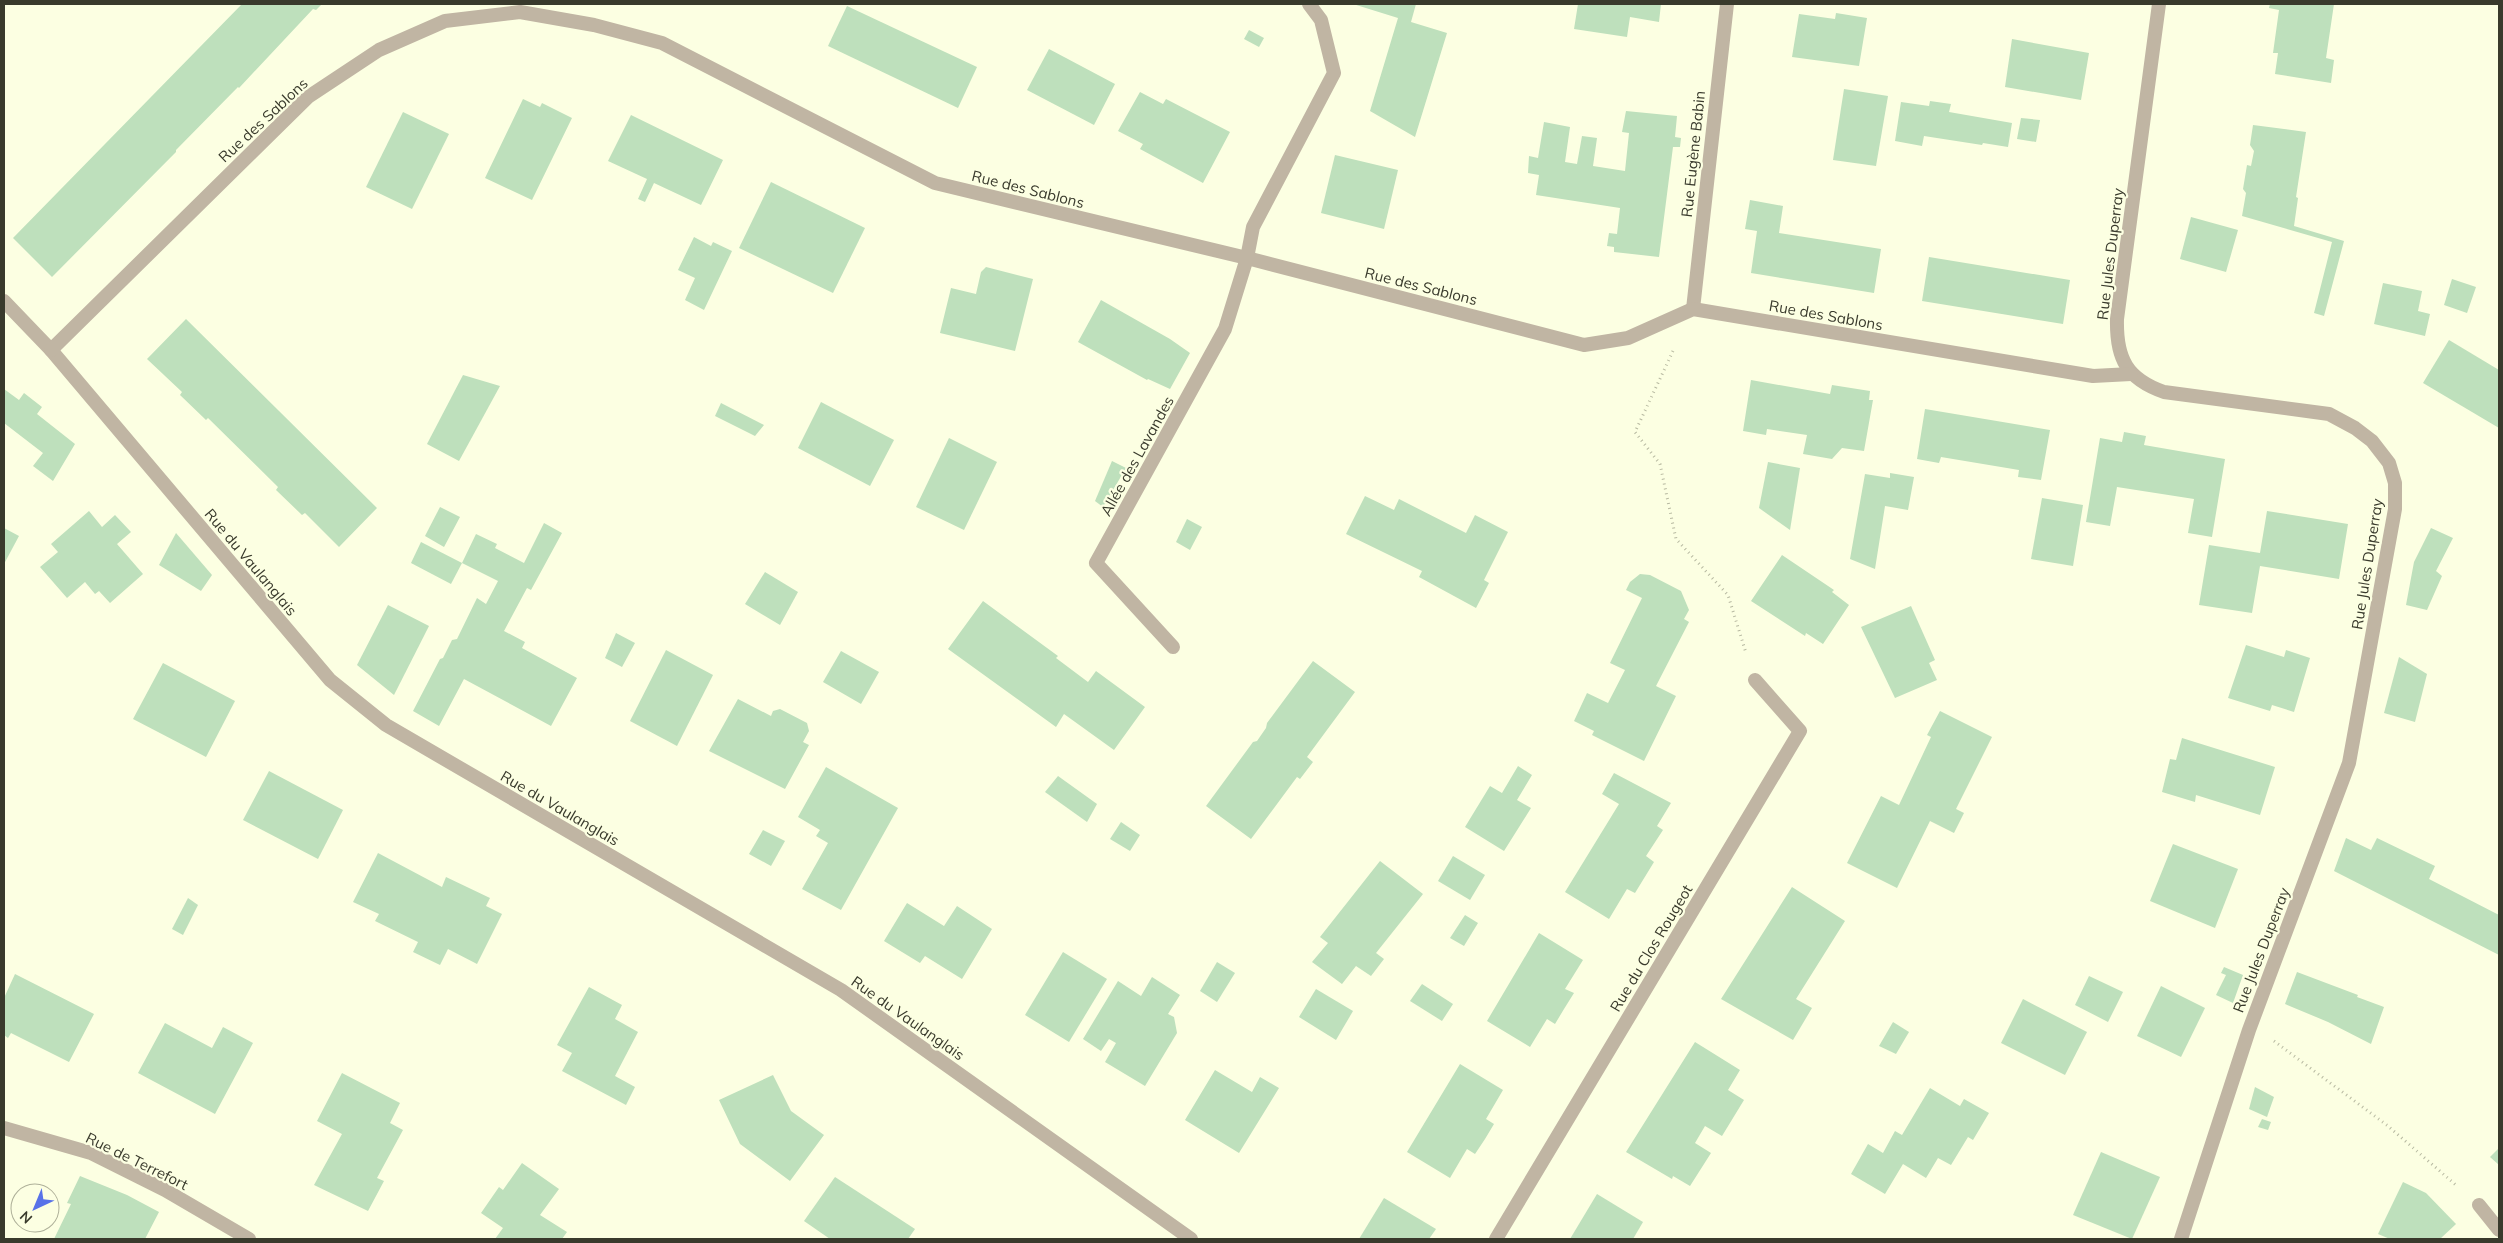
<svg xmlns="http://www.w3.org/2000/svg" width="2503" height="1243" font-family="Mulish,sans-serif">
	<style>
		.building { fill: #bee0bc }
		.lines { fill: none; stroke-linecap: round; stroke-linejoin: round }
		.path { stroke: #b7b9a1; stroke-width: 3; stroke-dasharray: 1 4; stroke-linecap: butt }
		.service { stroke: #c0b5a3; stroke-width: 14 }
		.minor { stroke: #c0b5a3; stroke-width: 14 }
		.labels { text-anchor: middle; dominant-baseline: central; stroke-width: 4.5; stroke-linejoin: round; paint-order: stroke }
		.street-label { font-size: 15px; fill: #393a2c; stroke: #fcffe2 }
	</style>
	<rect width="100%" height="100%" fill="#fcffe2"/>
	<!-- building -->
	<g class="building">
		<path d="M242 4H322L316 10 313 9 239 88 238 87 176 150V152L52 277 13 238Z"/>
		<path d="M1353 4H1416L1411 22 1447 33 1415 137 1370 111 1398 18Z"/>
		<path d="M1578 4H1661L1659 22 1630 17 1627 37 1574 29Z"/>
		<path d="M2270 4H2334L2326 58 2334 60 2331 83 2275 74 2278 53H2273L2279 10 2269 8Z"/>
		<path d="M847 6 977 67 958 108 828 46Z"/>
		<path d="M1836 13 1867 18 1859 66 1792 57 1799 14 1835 19Z"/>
		<path d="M1249 30 1264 38 1259 47 1244 39Z"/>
		<path d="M2012 39 2089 53 2081 100 2005 87Z"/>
		<path d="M1049 49 1115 84 1094 125 1027 90Z"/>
		<path d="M1844 89 1888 96 1876 166 1833 160Z"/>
		<path d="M1140 92 1163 104 1166 99 1230 132 1203 183 1140 149 1143 144 1118 131Z"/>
		<path d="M523 99 540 107 542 103 572 118 532 200 485 178Z"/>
		<path d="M1930 101 1951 104 1949 112 2012 123 2008 147 1983 143 1982 145 1924 136 1922 146 1895 141 1901 102 1929 106Z"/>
		<path d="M1626 111 1677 116 1675 137 1681 138 1680 147H1673L1659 257 1614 252V247L1607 246 1609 233 1617 234 1620 208 1536 195 1539 175 1528 173 1529 156 1538 158 1544 122 1570 127 1565 162 1577 164 1582 136 1597 138 1593 166 1625 171 1629 133 1622 132Z"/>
		<path d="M403 112 449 134 412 209 366 187Z"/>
		<path d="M631 115 723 160 701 205 654 183 645 202 638 199 647 179 608 161Z"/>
		<path d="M2021 118 2040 120 2036 142 2017 139Z"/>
		<path d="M2253 125 2306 132 2296 197 2298 198 2294 226 2344 241 2324 316 2314 313 2332 242 2242 216 2246 193 2243 189 2247 165 2251 166 2254 151 2250 145Z"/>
		<path d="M1335 155 1398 170 1384 229 1321 213Z"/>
		<path d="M771 182 865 228 833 293 739 248Z"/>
		<path d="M1750 200 1783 206 1779 233 1881 249 1874 293 1751 273 1757 231 1745 229Z"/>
		<path d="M2191 217 2238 230 2226 272 2180 259Z"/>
		<path d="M694 237 711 246 713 242 732 251 704 310 685 300 695 278 678 270Z"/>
		<path d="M1929 257 2070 280 2063 324 1922 301Z"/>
		<path d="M986 267 1033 279 1015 351 940 333 951 288 976 294 981 272Z"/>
		<path d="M2452 279 2476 287 2467 313 2444 305Z"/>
		<path d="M2383 283 2422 291 2418 311 2430 314 2425 336 2374 324Z"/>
		<path d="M1101 300 1170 339 1190 353 1170 389 1148 379 1147 380 1078 342Z"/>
		<path d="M186 319 377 508 339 547 305 513 302 515 276 490 278 487 208 418 206 420 180 395 182 392 147 359Z"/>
		<path d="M2449 340 2499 370V428L2423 383Z"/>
		<path d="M463 375 500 386 459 461 427 444Z"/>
		<path d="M1751 380 1830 394 1832 385 1870 391 1869 400H1873L1864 451 1842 448 1832 459 1803 454 1807 435 1767 429 1766 435 1743 431Z"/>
		<path d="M4 389 19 400 24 393 42 407 37 414 75 444 53 481 33 466 43 453 4 423Z"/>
		<path d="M821 402 894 440 870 486 798 448Z"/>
		<path d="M721 403 764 425 755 436 715 416Z"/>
		<path d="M1925 409 2050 430 2041 480 2018 477 2019 470 1941 457 1939 463 1917 459Z"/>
		<path d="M2124 432 2146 436 2144 445 2225 459 2212 537 2188 533 2194 499 2117 487 2110 526 2086 522 2100 438 2122 442Z"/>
		<path d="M949 438 997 462 964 530 916 507Z"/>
		<path d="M1112 461 1126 468 1103 507 1095 501Z"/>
		<path d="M1768 462 1800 468 1790 530 1759 508Z"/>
		<path d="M1890 473 1914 477 1908 510 1885 506 1875 569 1850 559 1865 474 1890 478Z"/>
		<path d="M1365 496 1394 510 1399 499 1466 533 1475 515 1508 532 1484 580 1489 583 1476 608 1419 577 1422 571 1346 534Z"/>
		<path d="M2042 498 2083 505 2073 566 2031 559Z"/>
		<path d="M440 507 460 517 444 547 425 536Z"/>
		<path d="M89 511 102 527 115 515 131 532 117 544 143 574 110 603 99 591 95 594 85 582 67 598 40 567 58 552 51 544Z"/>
		<path d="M2267 511 2348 524 2339 579 2260 566 2252 613 2199 605 2209 545 2260 553Z"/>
		<path d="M1187 519 1202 527 1190 550 1176 542Z"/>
		<path d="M544 523 562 533 531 590 527 588 504 631 525 642 522 648 577 678 551 726 464 679 439 726 413 711 440 659 443 658 452 640 457 639 477 598 486 604 498 581 462 563 476 534 497 544 495 548 524 563Z"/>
		<path d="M4 528 19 536 4 564Z"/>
		<path d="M2431 528 2453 538 2436 571 2442 576 2427 610 2406 605 2414 562Z"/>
		<path d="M176 533 212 575 201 591 159 565Z"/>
		<path d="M421 542 462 563 451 584 411 563Z"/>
		<path d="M1782 555 1834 590 1832 592 1849 605 1823 644 1806 633 1805 636 1751 601Z"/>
		<path d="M765 572 798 592 780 625 745 604Z"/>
		<path d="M1640 574 1650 575 1681 591 1689 610 1684 619 1689 622 1656 686 1676 696 1644 761 1592 735 1594 731 1574 721 1587 693 1608 703 1625 670 1610 663 1642 598 1626 590 1630 582Z"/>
		<path d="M983 601 1058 656 1056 658 1088 682 1096 671 1145 707 1114 750 1064 714 1056 727 948 649Z"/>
		<path d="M388 605 429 626 394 695 357 665Z"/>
		<path d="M1911 606 1935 660 1929 663 1937 680 1895 698 1861 627Z"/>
		<path d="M616 633 635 643 622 667 605 658Z"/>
		<path d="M2246 645 2284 657 2286 650 2310 658 2294 712 2272 705 2270 711 2228 698Z"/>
		<path d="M666 650 713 675 677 746 630 721Z"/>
		<path d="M841 651 879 672 861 704 823 682Z"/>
		<path d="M2399 657 2427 674 2415 722 2384 713Z"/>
		<path d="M1313 661 1355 692 1307 757 1313 762 1300 779 1297 777 1251 839 1206 806 1253 742 1257 741 1266 728 1267 723Z"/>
		<path d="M163 663 235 701 206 757 133 719Z"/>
		<path d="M738 699 771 716 773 711 780 709 807 723 809 731 803 742 809 745 785 789 709 751Z"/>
		<path d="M1940 711 1992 737 1956 809 1964 813 1954 833 1930 821 1897 888 1847 863 1881 796 1899 805 1931 737 1927 735Z"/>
		<path d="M2182 738 2275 767 2260 815 2196 795 2195 802 2162 792 2170 759 2176 760Z"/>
		<path d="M1518 766 1532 775 1517 800 1531 808 1504 851 1465 827 1490 786 1502 793Z"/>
		<path d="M826 767 898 808 841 910 802 889 828 843 816 836 820 830 798 817Z"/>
		<path d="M269 771 343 810 318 859 243 820Z"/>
		<path d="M1614 773 1671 803 1657 826 1663 830 1646 856 1654 862 1635 893 1627 889 1609 919 1565 892 1619 804 1602 794Z"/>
		<path d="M1058 776 1097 804 1087 822 1045 792Z"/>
		<path d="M1121 822 1140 835 1130 851 1110 839Z"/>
		<path d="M763 830 785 841 771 866 749 854Z"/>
		<path d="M2346 838 2371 850 2377 838 2435 866 2429 879 2499 915V955L2334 871Z"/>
		<path d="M2173 844 2238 869 2215 928 2150 901Z"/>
		<path d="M378 853 442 887 446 877 490 898 486 906 502 914 477 964 448 949 440 965 413 952 418 942 375 921 379 914 353 902Z"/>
		<path d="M1453 856 1485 875 1470 900 1438 881Z"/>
		<path d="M1380 861 1423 894 1376 953 1384 959 1371 976 1356 966 1342 984 1312 962 1328 943 1320 937Z"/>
		<path d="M1792 887 1845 921 1796 999 1812 1008 1793 1040 1721 999Z"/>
		<path d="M188 898 198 905 183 935 172 929Z"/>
		<path d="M907 903 944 926 957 906 992 929 962 979 925 956 920 963 884 941Z"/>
		<path d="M1465 915 1478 923 1464 946 1450 938Z"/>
		<path d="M1539 933 1583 960 1565 989 1574 993 1564 1009 1555 1024 1547 1019 1530 1047 1487 1021Z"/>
		<path d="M1063 952 1107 979 1069 1042 1025 1015Z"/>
		<path d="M1217 962 1235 973 1217 1002 1200 991Z"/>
		<path d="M2224 967 2243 975 2233 1003 2216 995 2226 975 2221 973Z"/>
		<path d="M2297 972 2358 995 2357 997 2384 1007 2371 1044 2328 1022 2285 1004Z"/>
		<path d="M15 974 94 1014 69 1062 11 1033 8 1038 4 1035V998Z"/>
		<path d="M2089 976 2123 992 2108 1022 2075 1005Z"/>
		<path d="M1152 977 1180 995 1168 1014 1174 1017 1177 1033 1145 1086 1105 1062 1116 1043 1109 1039 1101 1051 1083 1039 1118 981 1141 996Z"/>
		<path d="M1422 984 1453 1004 1442 1021 1410 1001Z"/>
		<path d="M2161 986 2205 1008 2181 1057 2137 1036Z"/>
		<path d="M589 987 622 1005 615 1019 638 1032 615 1076 635 1087 626 1105 562 1071 572 1053 557 1045Z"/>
		<path d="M1316 989 1353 1011 1336 1040 1299 1017Z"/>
		<path d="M2023 999 2087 1032 2065 1075 2001 1043Z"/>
		<path d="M1893 1022 1909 1032 1896 1054 1879 1046Z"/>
		<path d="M165 1023 212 1048 223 1027 253 1043 215 1114 138 1073Z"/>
		<path d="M1695 1042 1740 1070 1728 1090 1744 1100 1722 1136 1705 1126 1695 1143 1711 1153 1690 1186 1673 1176 1672 1179 1626 1152Z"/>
		<path d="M1460 1064 1503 1090 1486 1119 1494 1124 1485 1139 1475 1154 1467 1149 1450 1178 1407 1152Z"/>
		<path d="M1215 1070 1252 1092 1260 1077 1279 1088 1239 1153 1185 1120Z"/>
		<path d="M342 1073 400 1103 390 1123 403 1130 377 1178 384 1181 368 1211 314 1185 342 1134 317 1121Z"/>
		<path d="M773 1075 791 1111 824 1135 790 1181 740 1144 719 1100Z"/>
		<path d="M2255 1087 2274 1097 2267 1117 2249 1109Z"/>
		<path d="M1930 1088 1960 1106 1964 1099 1989 1113 1973 1140 1968 1137 1951 1165 1938 1158 1926 1178 1903 1164 1885 1194 1851 1174 1868 1144 1883 1153 1895 1131 1902 1135Z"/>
		<path d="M2262 1119 2271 1122 2268 1130 2258 1127Z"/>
		<path d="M2499 1148V1165L2490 1157Z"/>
		<path d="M2101 1152 2160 1177 2132 1239 2073 1215Z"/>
		<path d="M522 1163 559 1189 540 1215 567 1232 562 1239H495L503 1228 481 1213 499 1187 503 1190Z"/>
		<path d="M80 1176 127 1195 159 1212 145 1239H54L71 1204 67 1203Z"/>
		<path d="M835 1177 915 1229 908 1239H830L804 1221Z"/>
		<path d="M2403 1182 2426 1193 2456 1224 2440 1239H2390L2378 1234Z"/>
		<path d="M1597 1194 1643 1222 1633 1239H1570Z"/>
		<path d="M1384 1198 1436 1229 1429 1239H1359Z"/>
	</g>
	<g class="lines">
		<!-- path -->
		<g class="path">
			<path d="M1673 351 1635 432 1660 464 1676 539 1728 595 1746 653"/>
			<path d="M2274 1041 2388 1126 2457 1186"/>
		</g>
		<!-- service -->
		<path class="service" d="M2479 1205 2499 1230"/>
		<!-- minor -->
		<g class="minor">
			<path d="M2159 4 2117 319C2116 359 2127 379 2164 392L2329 414 2355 428 2372 441 2389 463 2395 483V509L2349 763 2249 1030 2181 1239"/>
			<path d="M4 301 51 350 330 680 386 725 841 990 1191 1239"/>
			<path d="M1693 309 1727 4"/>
			<path d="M51 350 308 97 379 50 445 21 520 12 594 25 662 43 935 183 1247 258 1584 345 1628 338 1693 309 2093 376 2131 374"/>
			<path d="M1173 647 1096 563 1225 329 1247 258 1253 227 1334 73 1321 20 1309 4"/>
			<path d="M4 1128 91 1153 165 1190 249 1239"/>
			<path d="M1496 1239 1800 731 1755 680"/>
		</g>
	</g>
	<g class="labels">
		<!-- street labels -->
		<g class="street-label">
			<text transform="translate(263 120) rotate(-43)">Rue des Sablons</text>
			<text transform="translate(1693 154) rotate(-84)">Rue Eugène Babin</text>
			<text transform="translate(1028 189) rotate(14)">Rue des Sablons</text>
			<text transform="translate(2110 254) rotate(-83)">Rue Jules Duperray</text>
			<text transform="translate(1421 286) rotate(14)">Rue des Sablons</text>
			<text transform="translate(1826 315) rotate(10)">Rue des Sablons</text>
			<text transform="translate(1137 456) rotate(-61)">Allée des Lavandes</text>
			<text transform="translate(251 562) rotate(50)">Rue du Vaulanglais</text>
			<text transform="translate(2367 564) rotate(-81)">Rue Jules Duperray</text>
			<text transform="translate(560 808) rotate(30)">Rue du Vaulanglais</text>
			<text transform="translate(1651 948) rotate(-59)">Rue du Clos Rougeot</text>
			<text transform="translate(2261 950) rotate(-69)">Rue Jules Duperray</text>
			<text transform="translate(908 1018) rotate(35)">Rue du Vaulanglais</text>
			<text transform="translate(137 1161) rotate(26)">Rue de Terrefort</text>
		</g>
	</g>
	<!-- border -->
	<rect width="2503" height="1243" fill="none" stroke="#393a2c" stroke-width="10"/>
	<!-- north arrow -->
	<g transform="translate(35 1208) rotate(224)"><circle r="24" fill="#fcffe2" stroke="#aeb099"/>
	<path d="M0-4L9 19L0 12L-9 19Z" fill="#5872e8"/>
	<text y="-8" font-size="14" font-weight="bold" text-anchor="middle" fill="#393a2c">N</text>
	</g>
</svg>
